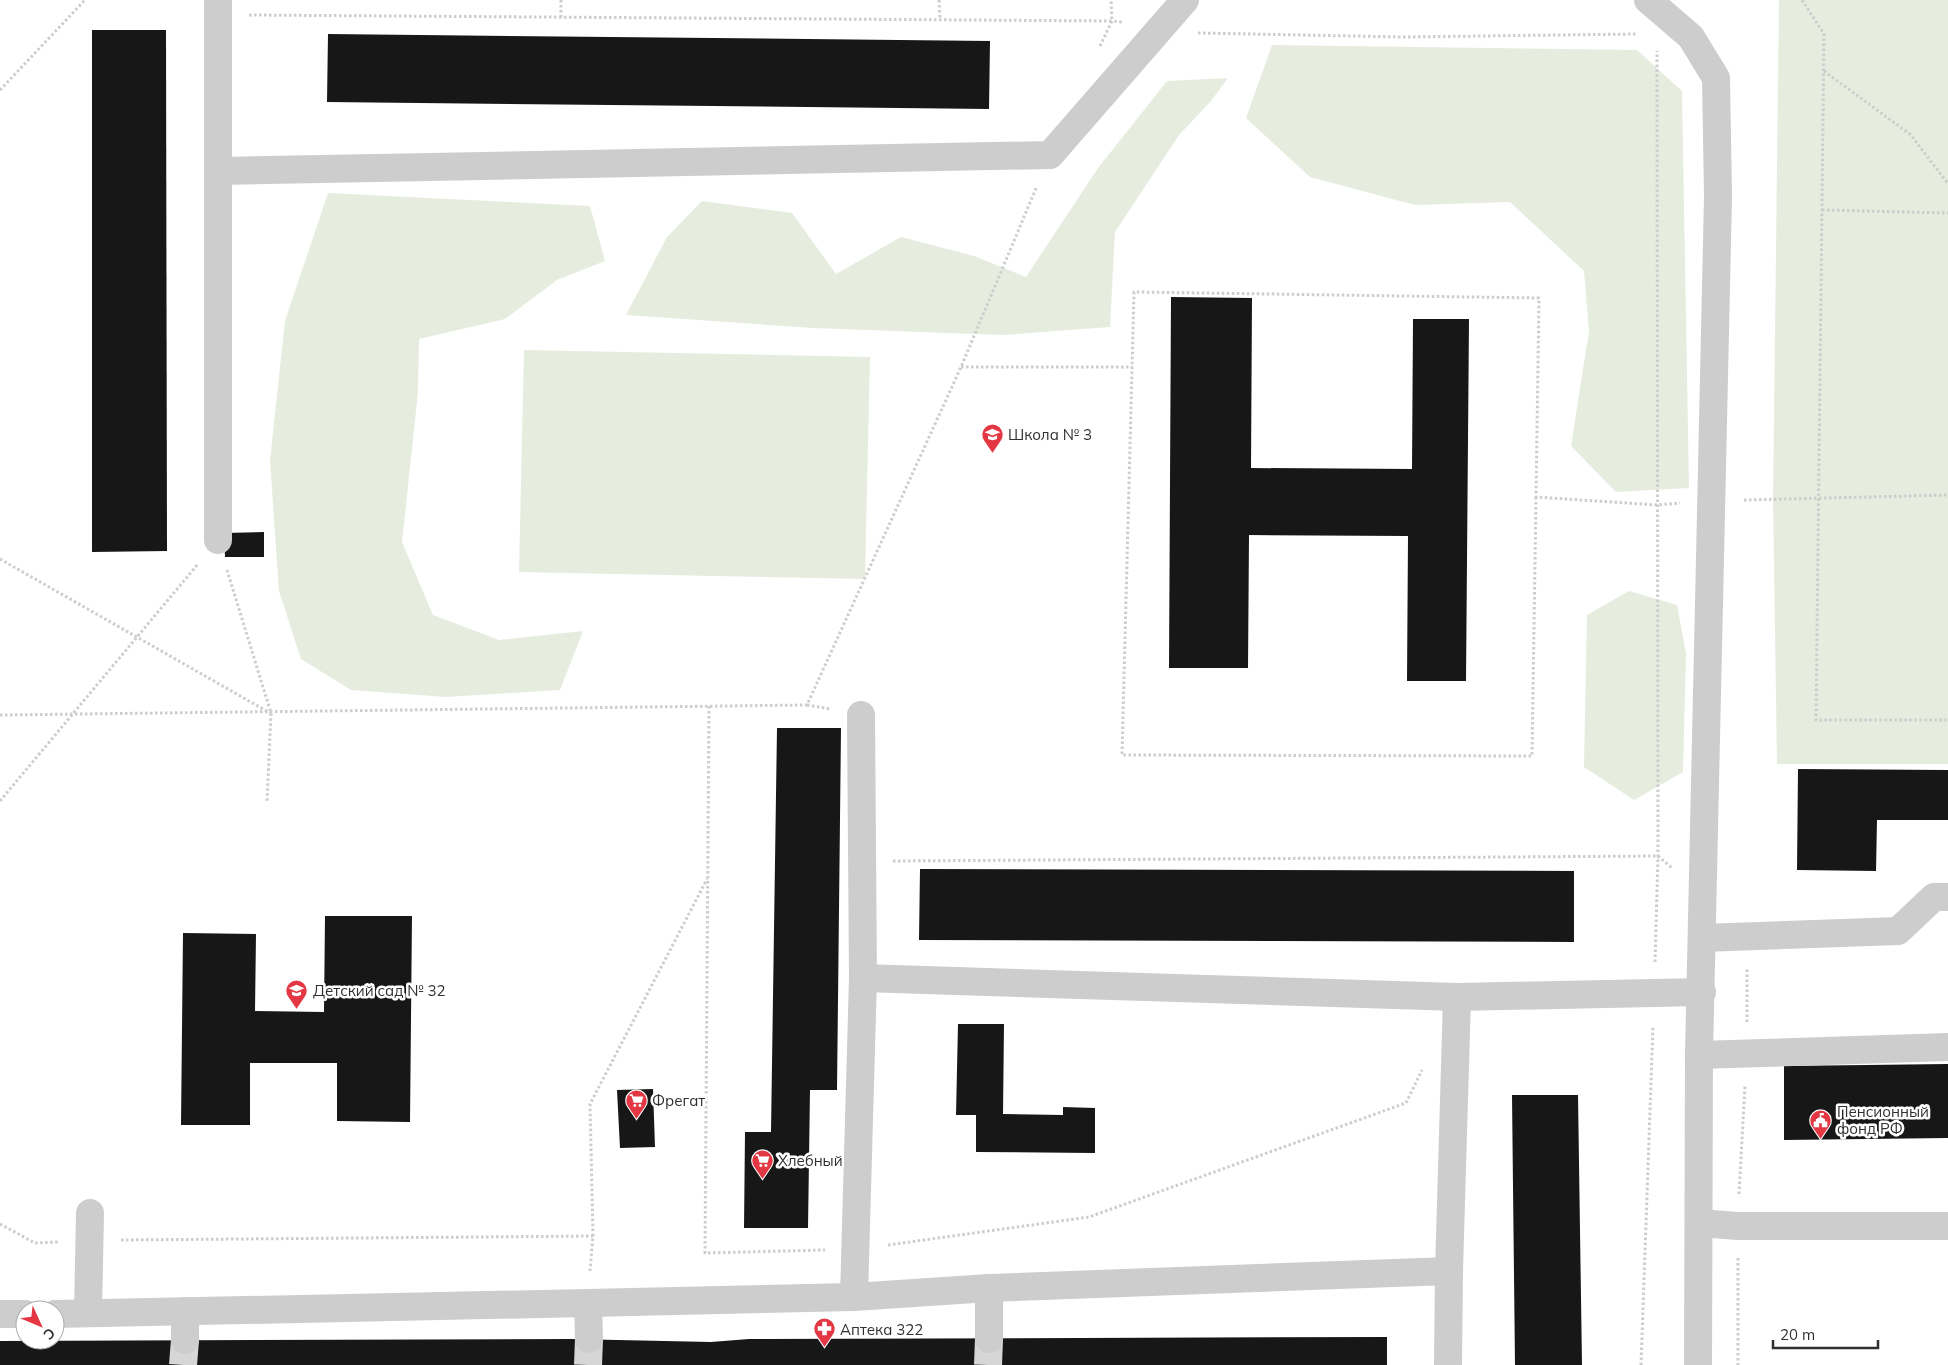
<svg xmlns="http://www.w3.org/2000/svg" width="1948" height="1365" font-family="Mulish,sans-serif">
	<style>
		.green { fill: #e6eddf }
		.building { fill: #171717 }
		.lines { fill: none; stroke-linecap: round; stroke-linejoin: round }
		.minor-tunnel { stroke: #d6d6d6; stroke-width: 28; stroke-dasharray: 28 14; stroke-linecap: butt }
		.path { stroke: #cdcdcd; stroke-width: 3; stroke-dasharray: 2.5 2.5; stroke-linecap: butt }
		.minor { stroke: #cdcdcd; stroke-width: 28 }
		.labels { text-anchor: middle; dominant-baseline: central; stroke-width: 5; stroke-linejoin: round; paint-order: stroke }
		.poi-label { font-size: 15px; fill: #303030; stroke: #fff; text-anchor: start }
	</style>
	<rect width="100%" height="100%" fill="#fff"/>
	<!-- green -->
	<g class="green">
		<path d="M1779 0H1948V764H1777L1773 499Z"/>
		<path d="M1272 45 1637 50 1682 91 1689 488 1616 492 1571 446 1589 331 1584 271 1510 202 1415 205 1310 177 1246 118Z"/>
		<path d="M1228 78 1211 101 1179 135 1115 232 1110 327 1003 335 813 328 626 315 667 237 702 201 792 213 836 274 901 237 974 256 1026 277 1098 168 1167 81Z"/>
		<path d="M328 193 590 206 605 261 557 280 505 319 419 339 418 392 402 542 433 615 499 640 583 631 560 690 446 697 351 690 301 659 279 591 270 461 285 321Z"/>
		<path d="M524 350 870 357 865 579 519 572Z"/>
		<path d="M1629 591 1677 605 1686 653 1683 772 1634 800 1584 767 1587 615Z"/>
	</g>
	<!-- building -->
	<g class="building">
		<path d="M92 30H166L167 551 92 552Z"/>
		<path d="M328 34 990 41 989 109 327 102Z"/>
		<path d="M1171 297 1252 298 1251 468 1412 469 1413 319H1469L1466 681H1407L1408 536 1249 535 1248 668H1169Z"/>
		<path d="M264 532V557H225L224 533Z"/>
		<path d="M777 728H841L837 1090H810L808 1228H744L745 1132H771Z"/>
		<path d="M1798 769 1948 770V820H1877L1876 871 1797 870Z"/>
		<path d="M920 869 1574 871V942L919 940Z"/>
		<path d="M325 916H412L410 1122 337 1121V1063H250V1125H181L183 933 256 934 255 1011 324 1012Z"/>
		<path d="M958 1024H1004L1003 1114 1063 1115V1107L1095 1108V1153L976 1152V1115H956Z"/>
		<path d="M1948 1064V1138L1784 1140V1066Z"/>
		<path d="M653 1089 655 1147 620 1148 617 1090Z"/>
		<path d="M1512 1095H1578L1582 1365H1515Z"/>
		<path d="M1387 1337V1365H0V1341L571 1339 711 1342 749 1339Z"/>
	</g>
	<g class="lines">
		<!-- minor-tunnel -->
		<g class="minor-tunnel">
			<path d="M183 1365 185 1340"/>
			<path d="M588 1365 589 1339"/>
			<path d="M988 1365 989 1339"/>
		</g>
		<!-- path -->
		<g class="path">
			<path d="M561 0V17"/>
			<path d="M939 0 940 19"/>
			<path d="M1802 0 1824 34 1816 720H1948"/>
			<path d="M249 15 1112 21 1111 0"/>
			<path d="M1198 33 1404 37 1636 34"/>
			<path d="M1100 46 1112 21 1123 22"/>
			<path d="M1824 71 1911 135 1948 184"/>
			<path d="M0 90 85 0"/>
			<path d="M1822 210 1948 213"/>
			<path d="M961 367H1132"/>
			<path d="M1536 497 1532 756 1122 755 1134 292 1539 298 1536 497 1657 505 1680 503"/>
			<path d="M1744 500 1948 495"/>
			<path d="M0 559 270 713"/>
			<path d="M227 570 271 713 267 802"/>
			<path d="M807 705 831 709"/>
			<path d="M709 706 705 1253 825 1250"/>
			<path d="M0 715 807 705 961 367 1037 186"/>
			<path d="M0 801 198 564"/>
			<path d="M893 861 1658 856 1672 868"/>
			<path d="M1655 962 1658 856 1657 51"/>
			<path d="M1747 1022V968"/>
			<path d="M1739 1194 1745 1086"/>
			<path d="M0 1224 35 1243 58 1242"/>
			<path d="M121 1240 593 1236"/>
			<path d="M888 1245 1089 1217 1406 1103 1422 1070"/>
			<path d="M1738 1258V1365"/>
			<path d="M590 1271 593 1236 590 1104 707 879"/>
			<path d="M1641 1365 1653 1026"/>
		</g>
		<!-- minor -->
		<g class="minor">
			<path d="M218 0V540"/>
			<path d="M1648 0 1691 37 1716 78 1718 196 1699 1055 1698 1365"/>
			<path d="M219 171 1050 155 1185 0"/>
			<path d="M861 715 863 978"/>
			<path d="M1703 938 1898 931 1934 897H1948"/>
			<path d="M1699 1055 1948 1047"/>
			<path d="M1699 1223 1738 1226H1948"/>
			<path d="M989 1288 1449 1271 1457 997"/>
			<path d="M854 1297 863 978 1457 997 1702 992"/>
			<path d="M88 1313 90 1213"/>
			<path d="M0 1314H25"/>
			<path d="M55 1314 588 1303"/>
			<path d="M589 1339 588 1303 854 1297 989 1288V1339"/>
			<path d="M185 1340V1311"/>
			<path d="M1448 1365 1449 1271"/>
		</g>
	</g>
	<!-- icons -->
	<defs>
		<symbol id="school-pin" viewBox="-11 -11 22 30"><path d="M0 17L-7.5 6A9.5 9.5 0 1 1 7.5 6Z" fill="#e33743" stroke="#fff"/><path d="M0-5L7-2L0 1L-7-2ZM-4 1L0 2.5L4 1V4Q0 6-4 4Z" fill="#fff"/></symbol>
		<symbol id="supermarket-pin" viewBox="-11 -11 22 30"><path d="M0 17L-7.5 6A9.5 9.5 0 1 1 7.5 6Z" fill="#e33743" stroke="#fff"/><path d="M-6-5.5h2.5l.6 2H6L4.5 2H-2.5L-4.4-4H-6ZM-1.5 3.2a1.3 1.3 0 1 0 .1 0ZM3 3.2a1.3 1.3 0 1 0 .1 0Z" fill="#fff"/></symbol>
		<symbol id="civic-pin" viewBox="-11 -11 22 30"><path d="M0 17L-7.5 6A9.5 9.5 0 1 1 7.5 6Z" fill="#e33743" stroke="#fff"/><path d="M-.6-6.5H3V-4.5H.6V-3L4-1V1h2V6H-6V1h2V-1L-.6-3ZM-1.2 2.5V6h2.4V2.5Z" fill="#fff"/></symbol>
		<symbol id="pharmacy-pin" viewBox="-11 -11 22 30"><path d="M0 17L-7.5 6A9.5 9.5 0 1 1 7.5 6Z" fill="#e33743" stroke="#fff"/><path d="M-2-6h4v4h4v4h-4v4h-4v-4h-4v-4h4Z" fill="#fff"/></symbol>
	</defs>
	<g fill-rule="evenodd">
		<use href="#school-pin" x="980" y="422" width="25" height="34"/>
		<use href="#school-pin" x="284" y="978" width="25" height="34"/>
		<use href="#supermarket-pin" x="624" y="1088" width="25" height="34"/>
		<use href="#civic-pin" x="1808" y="1108" width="25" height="34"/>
		<use href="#supermarket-pin" x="750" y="1148" width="25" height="34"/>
		<use href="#pharmacy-pin" x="812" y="1316" width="25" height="34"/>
	</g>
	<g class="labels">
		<!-- poi labels -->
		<g class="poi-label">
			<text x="1008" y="434">Школа № 3</text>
			<text x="313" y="990">Детский сад № 32</text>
			<text x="652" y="1100">Фрегат</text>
			<text x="1837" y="1111">Пенсионный<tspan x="1837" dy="17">фонд РФ</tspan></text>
			<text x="778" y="1160">Хлебный</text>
			<text x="840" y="1329">Аптека 322</text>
		</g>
	</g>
	<!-- north arrow -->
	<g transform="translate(40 1325) rotate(134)"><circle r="24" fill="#ffffff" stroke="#acacac"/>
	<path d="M0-4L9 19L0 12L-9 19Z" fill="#e33743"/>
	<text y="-8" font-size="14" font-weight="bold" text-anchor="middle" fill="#303030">С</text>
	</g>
	<!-- scale -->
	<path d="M1773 1340v8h105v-8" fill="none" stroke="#303030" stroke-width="2.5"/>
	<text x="1780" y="1340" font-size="15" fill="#303030" stroke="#ffffff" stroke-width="4" paint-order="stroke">20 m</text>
</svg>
